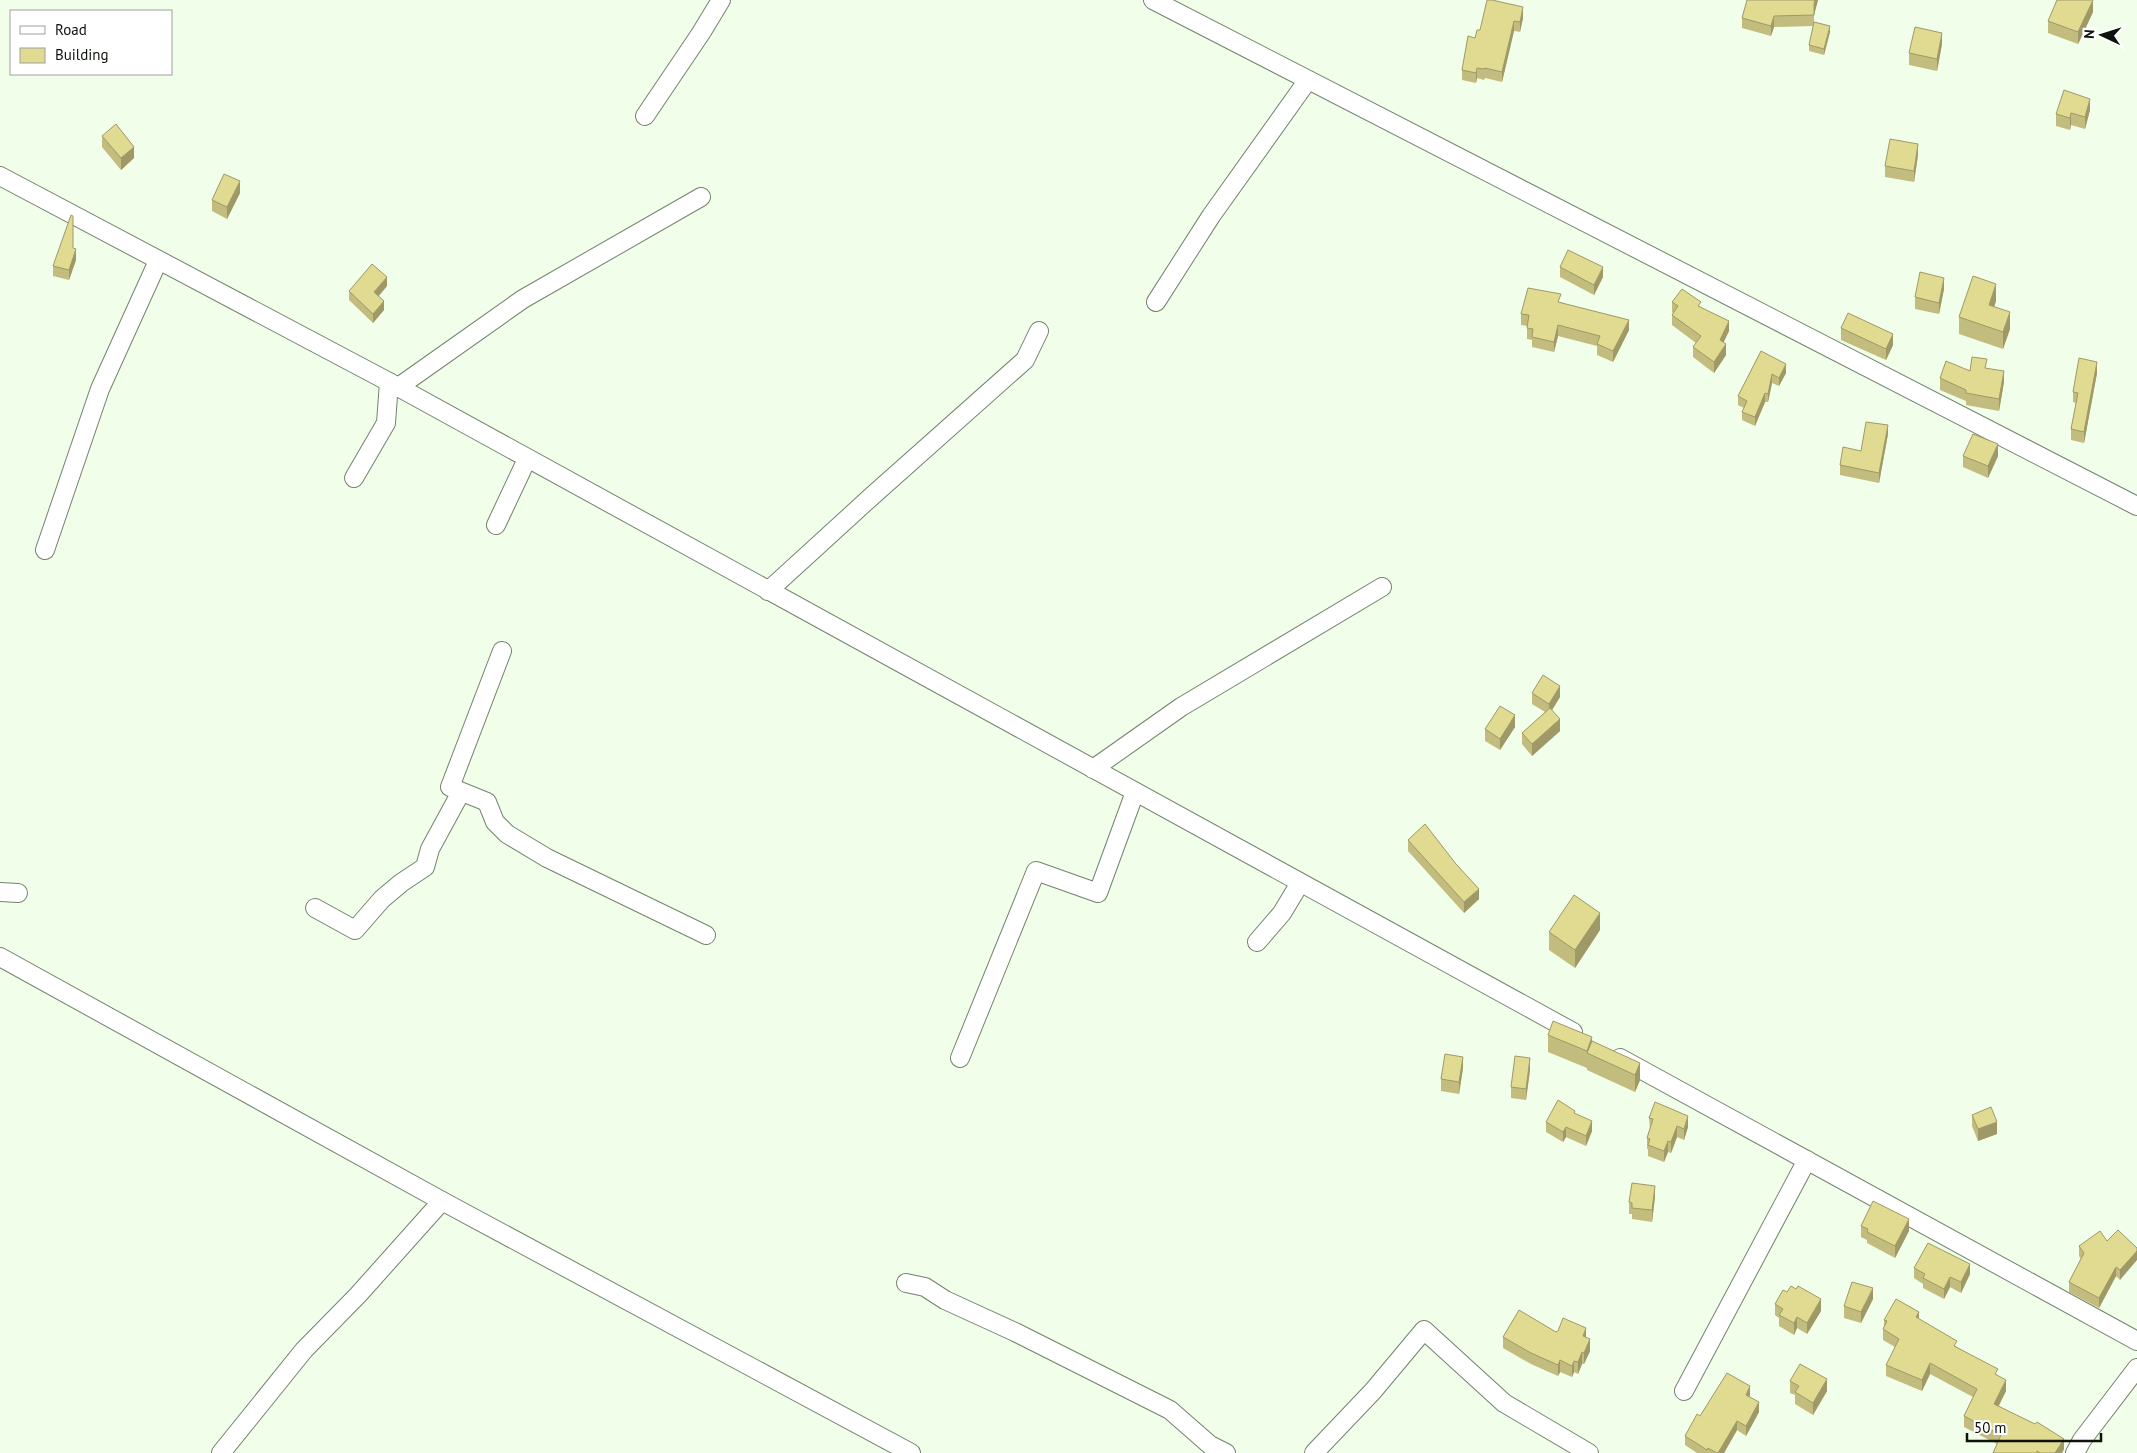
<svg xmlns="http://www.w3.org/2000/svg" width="2137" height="1453" font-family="'PT Sans',sans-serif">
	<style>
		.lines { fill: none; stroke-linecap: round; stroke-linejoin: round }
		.minor-casing { stroke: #73836c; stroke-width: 20 }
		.minor { stroke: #fff; stroke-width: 18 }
		.wall { fill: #c2bc7e }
		.shaded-wall { fill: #9e9966 }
		.building { fill: #e1db92; stroke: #9e9966 }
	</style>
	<rect width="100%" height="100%" fill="#f0feea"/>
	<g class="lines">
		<defs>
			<g id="minor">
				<path d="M1153 0 2137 506"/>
				<path d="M645 116 701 33 721 0"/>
				<path d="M0 176 389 382 1573 1032"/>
				<path d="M1156 302 1211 216 1308 80"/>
				<path d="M397 388 523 299 701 197"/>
				<path d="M354 478 386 423 389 382"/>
				<path d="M496 525 527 459"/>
				<path d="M45 550 100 389 158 261"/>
				<path d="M768 591 871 497 1025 360 1039 331"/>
				<path d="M502 651 450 787 487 802 495 822 507 834 547 858 706 935"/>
				<path d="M1093 769 1181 707 1382 587"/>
				<path d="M0 892 18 893"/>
				<path d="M315 908 355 930 382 899 401 883 425 867 430 849 461 792"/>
				<path d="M1257 942 1282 913 1300 883"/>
				<path d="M0 957 442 1201 911 1453"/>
				<path d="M960 1058 1036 871 1098 893 1135 792"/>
				<path d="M1620 1058 2137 1341"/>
				<path d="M906 1283 925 1287 945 1300 1015 1332 1170 1410 1210 1445 1226 1453"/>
				<path d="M1684 1391 1807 1160"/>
				<path d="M221 1453 304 1350 358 1295 442 1201"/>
				<path d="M1314 1453 1373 1391 1424 1330 1504 1403 1589 1453"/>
				<path d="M2075 1453 2082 1440 2137 1368"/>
			</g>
		</defs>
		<!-- minor casing -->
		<use href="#minor" class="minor-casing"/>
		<!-- minor -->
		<use href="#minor" class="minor"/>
	</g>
	<!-- wall -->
	<g class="wall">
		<path d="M1747 0H1818L1814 15V22L1830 32 1824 55 1809 51V45L1813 26 1774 27 1771 36 1742 28V18Z"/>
		<path d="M2093 12 2078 44 2048 33V21Z"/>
		<path d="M1523 18 1520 32 1514 31 1502 82 1485 78 1484 80 1477 78 1476 83 1462 80V70L1475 38 1480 30Z"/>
		<path d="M1942 44 1937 71 1909 65V53Z"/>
		<path d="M2090 110 2085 129 2071 125 2070 130 2056 126V114Z"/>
		<path d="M102 136 134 158 121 170 102 147Z"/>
		<path d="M1918 155 1914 182 1885 177V166Z"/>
		<path d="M240 193 227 219 212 211V200Z"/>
		<path d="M73 248 76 260 69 280 53 276V266Z"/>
		<path d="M1560 267 1603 277 1594 295 1560 277Z"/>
		<path d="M387 286 379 296 384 310 373 323 349 300V291Z"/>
		<path d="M1944 289 1939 314 1915 309V297Z"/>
		<path d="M1996 301 1994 307 2010 329 2003 349 1959 334V317Z"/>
		<path d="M1561 302 1629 330 1613 362 1597 355V346L1558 336 1554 352 1532 347V340L1527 339V326L1521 325V314Z"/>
		<path d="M1672 302 1701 307 1729 331 1723 342 1726 355 1714 373 1693 357V347L1696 343 1672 325V315L1673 313 1672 312Z"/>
		<path d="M1841 328 1893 345 1886 360 1841 340Z"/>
		<path d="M1761 351 1786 373 1779 386 1772 383 1768 402H1765L1755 426 1742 420V412L1744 408 1738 405V396Z"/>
		<path d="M1987 368 2004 382 1999 411 1966 405V401L1940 390V378Z"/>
		<path d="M2097 373 2084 443 2071 440V429L2076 403 2073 402V392Z"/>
		<path d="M1888 434 1879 483 1840 475V465Z"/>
		<path d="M1963 456H1998L1988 478 1963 467Z"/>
		<path d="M1532 693 1560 697 1552 710 1560 731 1532 756 1522 744V733L1545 712 1532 704Z"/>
		<path d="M1515 727 1500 750 1485 741V729Z"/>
		<path d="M1408 840 1479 899 1464 913 1408 851Z"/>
		<path d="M1600 930 1575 968 1549 950V932Z"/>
		<path d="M1548 1035 1592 1042 1640 1063V1080L1635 1092 1587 1070V1067V1068L1548 1052Z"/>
		<path d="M1463 1068 1459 1094 1441 1091V1079Z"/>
		<path d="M1530 1070 1526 1100 1511 1098V1087Z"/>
		<path d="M1575 1114 1592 1131 1586 1146 1566 1137 1563 1142 1546 1132V1122Z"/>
		<path d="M1972 1115 1997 1134 1978 1141 1972 1126Z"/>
		<path d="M1649 1118 1688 1127 1684 1140 1677 1137 1671 1153 1668 1152 1664 1162 1648 1156V1149H1647V1138L1650 1129Z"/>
		<path d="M1655 1197 1652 1222 1632 1219V1214H1629V1202Z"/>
		<path d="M1861 1226 1909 1231 1895 1258 1867 1243V1240L1861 1237Z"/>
		<path d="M2107 1241 2137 1248 2120 1280 2116 1276 2099 1308 2069 1292V1282L2081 1259 2079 1256V1246Z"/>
		<path d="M1914 1268 1970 1274 1961 1293 1950 1287 1944 1299 1923 1288V1284L1914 1278Z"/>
		<path d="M1873 1299 1861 1323 1844 1318V1306Z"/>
		<path d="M1775 1304 1821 1311 1807 1334 1797 1328 1794 1335 1779 1326V1318L1775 1315Z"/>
		<path d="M1919 1319 1957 1347 1998 1376 2006 1391 1999 1406 2064 1449 2062 1453H1993L1997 1444 1964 1427V1416L1973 1397 1930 1374 1922 1391 1886 1376V1365L1895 1347 1883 1340V1329L1884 1327V1320Z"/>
		<path d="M1556 1332 1586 1338 1590 1351 1584 1364H1582L1578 1374 1574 1372 1572 1377 1560 1372 1558 1376 1531 1364 1503 1348V1337Z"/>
		<path d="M1790 1381 1827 1391 1813 1415 1795 1404V1395L1790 1393Z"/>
		<path d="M1750 1395V1397L1759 1412 1746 1436 1737 1430 1724 1453H1697L1685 1445V1436L1700 1416Z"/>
	</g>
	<!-- shaded-wall -->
	<g class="shaded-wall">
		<path d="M1815 0H1818L1814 15V26V4Z"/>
		<path d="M2093 0V12L2078 44V32Z"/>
		<path d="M1523 7V18L1520 32V22Z"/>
		<path d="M1774 16V27L1771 36V26Z"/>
		<path d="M1514 21V31L1502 82V72Z"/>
		<path d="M1830 26V32L1824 55V49Z"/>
		<path d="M1942 33V44L1937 71V59Z"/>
		<path d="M1477 68V78L1476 83V73Z"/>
		<path d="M2090 99V110L2085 129V117Z"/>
		<path d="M2071 113V125L2070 130V118Z"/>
		<path d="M1918 144V155L1914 182V171Z"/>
		<path d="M134 147V158L121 170V158Z"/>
		<path d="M240 181V193L227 219V207Z"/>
		<path d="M76 249V260L69 280V270Z"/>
		<path d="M1603 267V277L1594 295V285Z"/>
		<path d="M387 277V286L374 301V292Z"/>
		<path d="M1944 278V289L1939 314V303Z"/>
		<path d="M1996 284V301L1989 322V305Z"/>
		<path d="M384 301V310L373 323V314Z"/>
		<path d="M2010 312V329L2003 349V332Z"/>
		<path d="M1629 320V330L1613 362V351Z"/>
		<path d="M1729 321V331L1720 350V340Z"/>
		<path d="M1558 325V336L1554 352V342Z"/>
		<path d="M1893 334V345L1886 360V349Z"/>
		<path d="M1726 344V355L1714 373V362Z"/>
		<path d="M2097 362V373L2084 443V432Z"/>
		<path d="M1786 364V373L1779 386V378Z"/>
		<path d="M2004 371V382L1999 411V399Z"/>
		<path d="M1772 374V383L1768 402V394Z"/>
		<path d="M1765 393V402L1755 426V417Z"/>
		<path d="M1888 425V434L1879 483V473Z"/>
		<path d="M1998 444V456L1988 478V466Z"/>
		<path d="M1560 686V697L1549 715V704Z"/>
		<path d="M1515 715V727L1500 750V739Z"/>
		<path d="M1560 719V731L1532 756V744Z"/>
		<path d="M1479 889V899L1464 913V902Z"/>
		<path d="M1600 913V930L1575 968V950Z"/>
		<path d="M1592 1037V1054L1587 1053V1068V1051Z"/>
		<path d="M1463 1057V1068L1459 1094V1082Z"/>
		<path d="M1530 1058V1070L1526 1100V1089Z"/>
		<path d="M1640 1063V1080L1635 1092V1075Z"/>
		<path d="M1688 1116V1127L1684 1140V1129Z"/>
		<path d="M1592 1121V1131L1586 1146V1136Z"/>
		<path d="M1997 1122V1134L1978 1141V1129Z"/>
		<path d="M1677 1126V1137L1671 1153V1142Z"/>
		<path d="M1566 1127V1137L1563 1142V1132Z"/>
		<path d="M1668 1141V1152L1664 1162V1151Z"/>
		<path d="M1655 1186V1197L1652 1222V1210Z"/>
		<path d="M1909 1219V1231L1895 1258V1246Z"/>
		<path d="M2137 1251V1260L2120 1280V1270Z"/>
		<path d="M1970 1264V1274L1961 1293V1282Z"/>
		<path d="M2116 1267V1276L2099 1308V1298Z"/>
		<path d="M1950 1277V1287L1944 1299V1289Z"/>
		<path d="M1873 1288V1299L1861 1323V1312Z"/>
		<path d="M1821 1299V1311L1807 1334V1323Z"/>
		<path d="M1919 1312V1322L1916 1317Z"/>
		<path d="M1797 1317V1328L1794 1335V1323Z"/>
		<path d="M1586 1328V1340L1583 1336Z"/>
		<path d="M1590 1339V1351L1584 1364V1353Z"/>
		<path d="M1582 1352V1364L1578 1374V1362Z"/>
		<path d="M1560 1360V1372L1558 1376V1365Z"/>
		<path d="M1574 1361V1372L1572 1377V1366Z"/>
		<path d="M1930 1363V1374L1922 1391V1380Z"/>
		<path d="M1827 1379V1391L1813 1415V1403Z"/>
		<path d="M2006 1380V1391L1994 1414V1404Z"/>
		<path d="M1750 1386V1395L1746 1404V1395Z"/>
		<path d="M1759 1402V1412L1746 1436V1426Z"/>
		<path d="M1737 1421V1430L1724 1453H1718Z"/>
		<path d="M2064 1439V1449L2062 1453H2055Z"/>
	</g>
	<!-- building -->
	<g class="building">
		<path d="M1487 0H1492L1523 7 1520 22 1514 21 1502 72 1485 68 1484 69 1477 68 1476 73 1462 70 1468 36 1475 38 1477 30H1480Z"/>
		<path d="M1747 0H1815L1814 4V15L1774 16 1771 26 1742 18Z"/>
		<path d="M2057 0H2093L2078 32 2048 21Z"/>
		<path d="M1814 22 1830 26 1824 49 1809 45Z"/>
		<path d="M1915 27 1942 33 1937 59 1909 53Z"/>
		<path d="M2064 90 2090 99 2085 117 2071 113 2070 118 2056 114Z"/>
		<path d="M116 124 134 147 121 158 102 136Z"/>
		<path d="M1890 139 1918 144 1914 171 1885 166Z"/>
		<path d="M224 174 240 181 227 207 212 200Z"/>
		<path d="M71 215 73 216V248L76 249 69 270 53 266Z"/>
		<path d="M1568 250 1603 267 1594 285 1560 267Z"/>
		<path d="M372 264 387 277 374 292 384 301 373 314 349 291Z"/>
		<path d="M1920 272 1944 278 1939 303 1915 297Z"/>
		<path d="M1973 276 1996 284 1989 305 2010 312 2003 332 1959 317Z"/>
		<path d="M1528 288 1561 294 1558 302 1629 320 1613 351 1597 344 1600 336 1558 325 1554 342 1532 337 1533 329 1527 328 1529 315 1521 314Z"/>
		<path d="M1682 289 1701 302 1698 306 1729 321 1720 340 1726 344 1714 362 1693 347 1701 336 1672 315 1678 306 1672 302Z"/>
		<path d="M1848 313 1893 334 1886 349 1841 328Z"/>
		<path d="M1761 351 1786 364 1779 378 1772 374 1768 394 1765 393 1755 417 1742 412 1747 401 1738 396Z"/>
		<path d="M1972 357 1987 359 1985 368 2004 371 1999 399 1966 393V390L1940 378 1946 361 1970 371Z"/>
		<path d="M2079 358 2097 362 2084 432 2071 429 2078 393 2073 392Z"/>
		<path d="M1866 422 1888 425 1879 473 1840 465 1843 447 1861 451Z"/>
		<path d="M1973 434 1998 444 1988 466 1963 456Z"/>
		<path d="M1543 675 1560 686 1549 704 1532 693Z"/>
		<path d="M1500 706 1515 715 1500 739 1485 729Z"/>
		<path d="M1550 708 1560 719 1532 744 1522 733Z"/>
		<path d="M1425 824 1456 864 1479 889 1464 902 1408 840Z"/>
		<path d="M1574 895 1600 913 1575 950 1549 932Z"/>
		<path d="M1553 1021 1592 1037 1587 1051 1548 1035Z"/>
		<path d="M1592 1041 1640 1063 1635 1075 1587 1053Z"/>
		<path d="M1445 1054 1463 1057 1459 1082 1441 1079Z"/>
		<path d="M1515 1056 1530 1058 1526 1089 1511 1087Z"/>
		<path d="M1558 1100 1575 1111 1574 1113 1592 1121 1586 1136 1566 1127 1563 1132 1546 1122Z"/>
		<path d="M1655 1102 1688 1116 1684 1129 1677 1126 1671 1142 1668 1141 1664 1151 1648 1145 1650 1139 1647 1138 1653 1119 1649 1118Z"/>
		<path d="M1991 1107 1997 1122 1978 1129 1972 1115Z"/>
		<path d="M1632 1183 1655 1186 1652 1210 1632 1208V1203L1629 1202Z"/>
		<path d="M1873 1201 1909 1219 1895 1246 1867 1232 1868 1229 1861 1226Z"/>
		<path d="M2118 1230 2137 1248V1251L2120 1270 2116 1267 2099 1298 2069 1282 2084 1253 2079 1246 2100 1231 2107 1241Z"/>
		<path d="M1928 1243 1970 1264 1961 1282 1950 1277 1944 1289 1923 1278 1925 1274 1914 1268Z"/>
		<path d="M1852 1282 1873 1288 1861 1312 1844 1306Z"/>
		<path d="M1791 1286 1796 1289 1798 1286 1821 1299 1807 1323 1797 1317 1794 1323 1779 1315 1783 1309 1775 1304 1783 1290 1787 1292Z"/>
		<path d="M1896 1299 1919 1312 1916 1317 1957 1341 1954 1346 1998 1369 1995 1374 2006 1380 1994 1404 2035 1424 2037 1422 2064 1439 2055 1453H2040L2037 1451V1453H1993L2001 1435 1964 1416 1977 1389 1930 1363 1922 1380 1886 1365 1899 1339 1883 1329 1887 1321 1884 1320Z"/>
		<path d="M1519 1310 1556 1332 1558 1331 1563 1318 1586 1328 1583 1336 1590 1339 1584 1353 1582 1352 1578 1362 1574 1361 1572 1366 1560 1360 1558 1365 1531 1353 1503 1337Z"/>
		<path d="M1800 1364 1827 1379 1813 1403 1795 1392 1799 1386 1790 1381Z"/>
		<path d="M1727 1373 1750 1386 1746 1395 1759 1402 1746 1426 1737 1421 1718 1453H1717L1708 1448 1707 1450 1685 1436 1697 1414 1700 1416Z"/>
	</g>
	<!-- legend -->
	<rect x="10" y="10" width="162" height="65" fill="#ffffff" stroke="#9ea19d"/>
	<rect x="20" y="26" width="25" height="8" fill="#ffffff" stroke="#9ea19d"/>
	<text x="55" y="35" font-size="15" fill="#0d130b">Road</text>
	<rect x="20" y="48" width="25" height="15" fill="#e1db92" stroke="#9ea19d"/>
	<text x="55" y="60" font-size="15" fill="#0d130b">Building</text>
	<!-- north arrow -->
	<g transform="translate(2102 35) rotate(274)" stroke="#ffffff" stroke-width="4" paint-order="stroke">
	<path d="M0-4L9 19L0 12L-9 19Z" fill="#0d130b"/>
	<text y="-8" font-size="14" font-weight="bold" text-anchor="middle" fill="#0d130b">N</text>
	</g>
	<!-- scale -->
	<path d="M1967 1433v8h134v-8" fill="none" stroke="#0d130b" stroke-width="2.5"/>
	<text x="1974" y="1433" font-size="15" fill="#0d130b" stroke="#ffffff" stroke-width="4" paint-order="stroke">50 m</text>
</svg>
